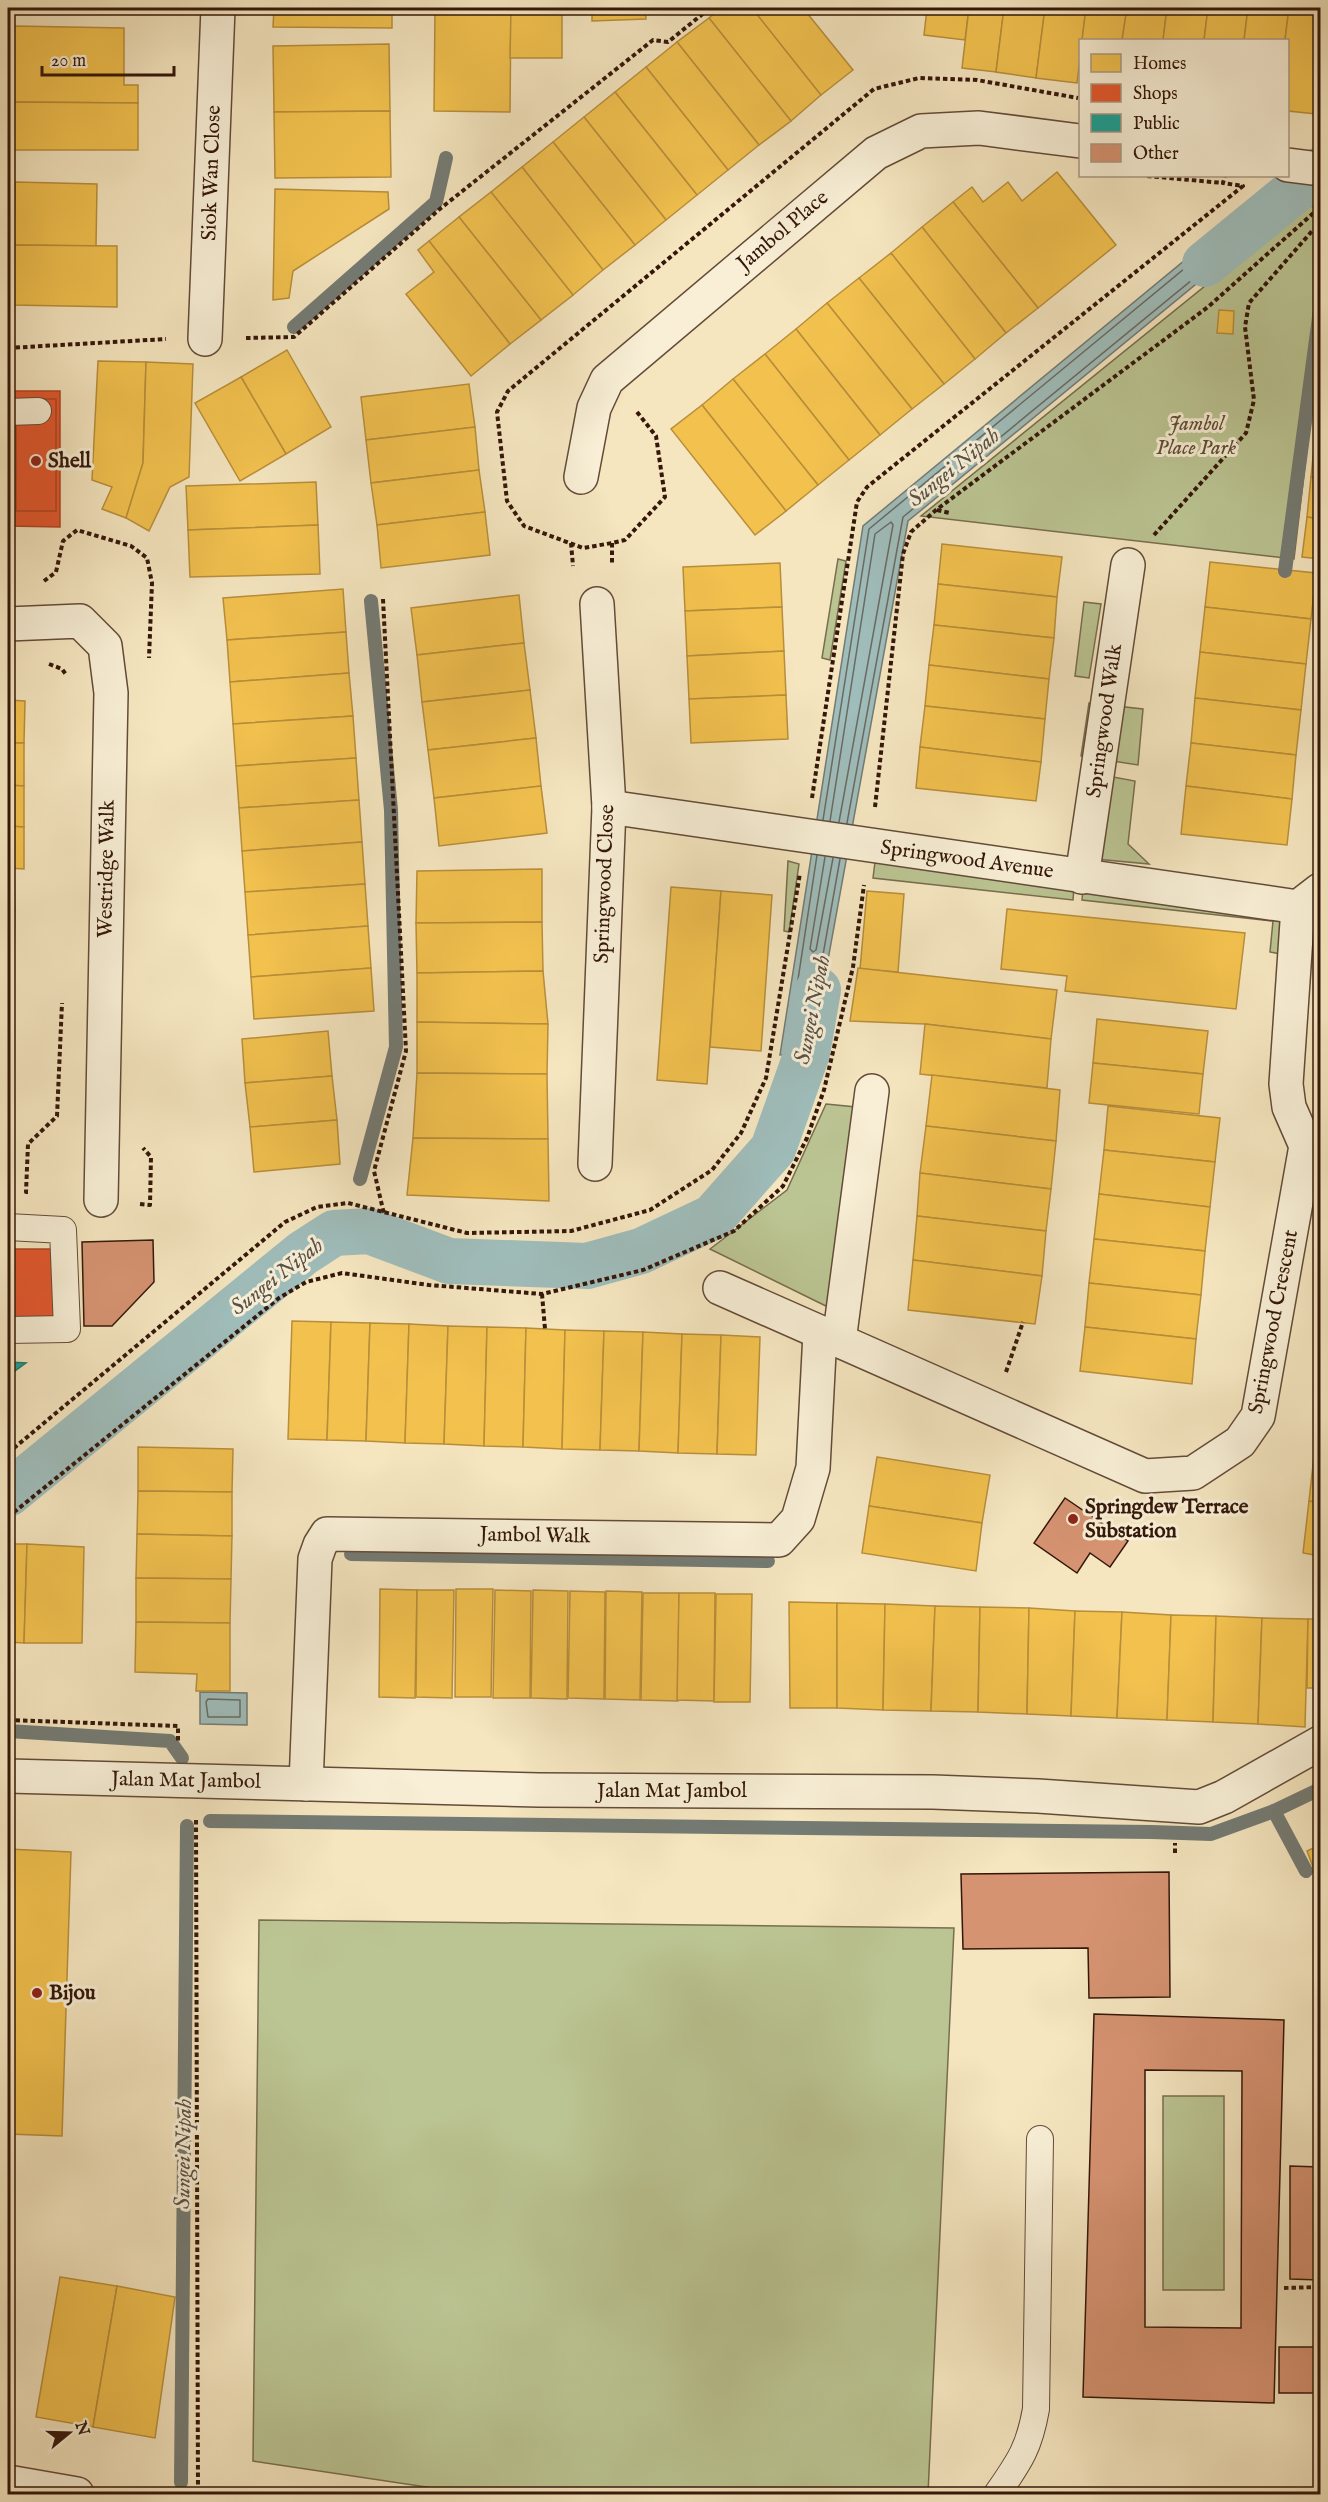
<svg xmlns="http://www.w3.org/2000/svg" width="1328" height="2502" font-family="'IM FELL English',serif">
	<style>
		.green { fill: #bbc593; stroke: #786e4e; stroke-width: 1.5 }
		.water { fill: #9fbdbb; stroke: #747b74; stroke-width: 1.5 }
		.homes { fill: #f2c14e; stroke: #b98e3a; stroke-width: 1.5 }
		.shops { fill: #e4572e; stroke: #af4423; stroke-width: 1.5 }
		.public { fill: #17a398; stroke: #20796d; stroke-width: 1.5 }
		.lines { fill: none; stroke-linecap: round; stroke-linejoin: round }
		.shore { stroke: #6a6a62; stroke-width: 1.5 }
		.stream { stroke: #747b74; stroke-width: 14 }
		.canal { stroke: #9fbdbb; stroke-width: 46 }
		.building { fill: #d69372; stroke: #34170a; stroke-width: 1.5; fill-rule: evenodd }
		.lane-casing { stroke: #644b38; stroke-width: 28 }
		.street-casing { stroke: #644b38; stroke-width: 36 }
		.path { stroke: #34170a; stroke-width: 4; stroke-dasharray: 4.5 3; stroke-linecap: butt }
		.lane { stroke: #f8efd6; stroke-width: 26 }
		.street { stroke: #f8efd6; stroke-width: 33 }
		.poi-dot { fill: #8f2418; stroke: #f8efd6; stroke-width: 2 }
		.labels { text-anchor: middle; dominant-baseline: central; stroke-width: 6; stroke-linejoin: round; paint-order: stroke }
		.street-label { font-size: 21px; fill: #34170a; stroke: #f8efd6 }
		.park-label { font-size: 21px; font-style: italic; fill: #5c4b33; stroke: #f8efd6 }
		.poi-label { font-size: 21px; font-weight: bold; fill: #34170a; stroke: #f8efd6; text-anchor: start }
		.water-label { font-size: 22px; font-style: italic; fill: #595148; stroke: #f8efd6 }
	</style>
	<rect width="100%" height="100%" fill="#f5e6c0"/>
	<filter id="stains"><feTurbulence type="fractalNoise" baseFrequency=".00333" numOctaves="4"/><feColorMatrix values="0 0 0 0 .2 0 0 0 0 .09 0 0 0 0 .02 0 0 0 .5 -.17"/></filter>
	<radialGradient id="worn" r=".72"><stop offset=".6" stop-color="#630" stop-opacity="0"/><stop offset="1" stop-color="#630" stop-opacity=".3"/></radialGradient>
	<!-- green -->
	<g class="green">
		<path d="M1305 205 1320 208V339L1294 559 921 516Z"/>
		<path d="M838 559 846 561 830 660 822 658Z"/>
		<path d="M1084 602 1101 604 1089 678 1075 676Z"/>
		<path d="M1089 703 1143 709 1138 765 1081 756Z"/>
		<path d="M1097 774 1135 781 1128 844 1149 864 1085 858Z"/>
		<path d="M788 861 799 864 789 932 784 931Z"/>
		<path d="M875 862 1285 912 1281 954 1270 952 1273 921 1082 900 1083 888 1074 887 1073 900 873 878Z"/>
		<path d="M826 1104 856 1107 830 1308 710 1249 787 1190Z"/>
		<path d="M259 1920 954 1928 928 2494H473L253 2461Z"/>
		<rect x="1163" y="2096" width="61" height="194"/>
	</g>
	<!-- water -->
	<g class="water">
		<path d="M1237 217 1263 229 908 521 811 1053 780 1055 863 526Z"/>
		<path d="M200 1692 247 1693V1725L200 1724Z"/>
	</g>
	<!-- homes -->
	<g class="homes">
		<path d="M274 8H392V28L273 27Z"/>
		<path d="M435 8H511L510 112 434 111Z"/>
		<path d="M511 8H562V58H510Z"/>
		<path d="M592 8H645L646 19 592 21Z"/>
		<path d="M721 8H752L821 95 791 121 709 18Z"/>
		<path d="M752 8H803L853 70 821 95Z"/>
		<path d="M927 8H969L965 40 924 35Z"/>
		<path d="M969 8H1004L996 72 962 68Z"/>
		<path d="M1004 8H1045L1036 78 996 72Z"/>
		<path d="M1045 8H1086L1077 83 1036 78Z"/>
		<path d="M1086 8H1127L1122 40H1082Z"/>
		<path d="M1127 8H1167L1163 40H1122Z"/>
		<path d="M1167 8H1208L1204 40H1163Z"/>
		<path d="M1208 8H1248L1244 40H1204Z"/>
		<path d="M1248 8H1289L1285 40H1244Z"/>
		<path d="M1289 8H1320V79L1316 114 1288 111V40H1285Z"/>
		<path d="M709 18 791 121 759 145 677 42Z"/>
		<path d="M13 26 124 28V85H138V103L13 102Z"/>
		<path d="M677 42 759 145 728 170 646 67Z"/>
		<path d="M389 44 390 111 274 112 273 46Z"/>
		<path d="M646 67 728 170 697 195 615 92Z"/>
		<path d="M615 92 697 195 666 220 584 117Z"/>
		<path d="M13 102 138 103V150H12Z"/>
		<path d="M390 111 391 177 275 178 274 112Z"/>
		<path d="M584 117 666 220 635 245 553 142Z"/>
		<path d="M553 142 635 245 603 270 522 167Z"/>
		<path d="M522 167 603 270 573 295 491 192Z"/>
		<path d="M1057 172 1116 245 1038 308 953 202 972 187 983 202 1008 182 1022 201Z"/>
		<path d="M15 182 97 184 96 246 14 245Z"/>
		<path d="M275 189 388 192 389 209 293 271 289 298 273 300Z"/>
		<path d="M491 192 573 295 541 320 459 217Z"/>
		<path d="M953 202 1038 308 1006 333 922 227Z"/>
		<path d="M459 217 541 320 510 344 429 241Z"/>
		<path d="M922 227 1006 333 975 359 891 253Z"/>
		<path d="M429 241 510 344 471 376 406 294 434 272 418 250Z"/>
		<path d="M14 245 117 246V307L13 305Z"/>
		<path d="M891 253 975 359 944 384 859 278Z"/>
		<path d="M859 278 944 384 912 409 827 303Z"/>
		<path d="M827 303 912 409 880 435 796 329Z"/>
		<path d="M1219 310 1234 311 1233 334 1217 333Z"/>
		<path d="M796 329 880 435 849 460 765 354Z"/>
		<path d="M287 350 331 427 286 454 241 377Z"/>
		<path d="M765 354 849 460 818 485 733 379Z"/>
		<path d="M98 361 146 362 143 463 126 518 102 509 112 487 92 480Z"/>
		<path d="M146 362 193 364 189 477 170 487 149 531 126 518 143 463Z"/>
		<path d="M241 377 286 454 240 481 195 403Z"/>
		<path d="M733 379 818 485 786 511 702 405Z"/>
		<path d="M469 384 475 427 366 440 361 397Z"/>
		<path d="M1319 398H1320V438L1315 437Z"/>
		<path d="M702 405 786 511 755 535 671 429Z"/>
		<path d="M475 427 479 470 371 483 366 440Z"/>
		<path d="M1315 437 1320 438V478L1311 477Z"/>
		<path d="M479 470 485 512 377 525 371 483Z"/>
		<path d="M1311 477 1320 478V519L1307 517Z"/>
		<path d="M316 482 318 525 188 530 186 486Z"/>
		<path d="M485 512 490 555 381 568 377 525Z"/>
		<path d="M1307 517 1320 519V559L1302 557Z"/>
		<path d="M318 525 320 574 190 577 188 530Z"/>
		<path d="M942 544 1062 557 1057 597 938 584Z"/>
		<path d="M1210 562 1316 573 1311 619 1205 607Z"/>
		<path d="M780 563 782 607 685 611 683 567Z"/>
		<path d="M938 584 1057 597 1054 638 934 625Z"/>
		<path d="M343 589 346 632 227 640 223 598Z"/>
		<path d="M519 595 524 643 417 655 411 608Z"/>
		<path d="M782 607 784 651 687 656 685 611Z"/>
		<path d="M1205 607 1311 619 1306 664 1200 652Z"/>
		<path d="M934 625 1054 638 1049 679 929 665Z"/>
		<path d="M346 632 349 673 230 682 227 640Z"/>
		<path d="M524 643 530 690 422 702 417 655Z"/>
		<path d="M784 651 786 695 689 699 687 656Z"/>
		<path d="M1200 652 1306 664 1301 710 1195 698Z"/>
		<path d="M929 665 1049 679 1045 719 925 706Z"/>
		<path d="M349 673 353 716 233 724 230 682Z"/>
		<path d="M530 690 536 738 428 750 422 702Z"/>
		<path d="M786 695 788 739 691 743 689 699Z"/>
		<path d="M1195 698 1301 710 1296 755 1191 743Z"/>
		<path d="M8 700 25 701 24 743H8Z"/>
		<path d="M925 706 1045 719 1041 762 920 747Z"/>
		<path d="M353 716 356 758 236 766 233 724Z"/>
		<path d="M536 738 541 786 434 798 428 750Z"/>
		<path d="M8 743H24V786L8 785Z"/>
		<path d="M1191 743 1296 755 1292 799 1186 786Z"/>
		<path d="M920 747 1041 762 1036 801 916 788Z"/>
		<path d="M356 758 359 800 239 808 236 766Z"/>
		<path d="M8 785 24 786V827L8 826Z"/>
		<path d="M541 786 547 833 439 846 434 798Z"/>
		<path d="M1186 786 1292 799 1287 845 1181 834Z"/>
		<path d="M359 800 362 842 242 851 239 808Z"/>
		<path d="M8 826 24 827V869L8 868Z"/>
		<path d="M362 842 365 884 245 892 242 851Z"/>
		<path d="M8 868H14L15 911H8Z"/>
		<path d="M542 869V922L416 923 417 871Z"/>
		<path d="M365 884 368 926 248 935 245 892Z"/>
		<path d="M671 887 721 891 707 1084 657 1080Z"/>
		<path d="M721 891 772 895 761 1051 710 1047Z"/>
		<path d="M867 891 904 894 898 972 860 969Z"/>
		<path d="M1007 909 1245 933 1236 1009 1065 991 1067 976 1001 969Z"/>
		<path d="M8 911H15L14 954 8 953Z"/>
		<path d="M542 922 543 971 417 973 416 923Z"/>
		<path d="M368 926 371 968 251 977 248 935Z"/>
		<path d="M371 968 374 1011 254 1019 251 977Z"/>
		<path d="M858 968 1057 990 1051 1039 925 1024 850 1021Z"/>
		<path d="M543 971 548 1024 417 1022V973Z"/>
		<path d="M1097 1019 1208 1031 1203 1074 1093 1063Z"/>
		<path d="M417 1022 548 1024 547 1074 417 1073Z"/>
		<path d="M925 1024 1051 1039 1047 1088 920 1074Z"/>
		<path d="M328 1031 332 1076 245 1083 242 1039Z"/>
		<path d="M1093 1063 1203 1074 1199 1114 1089 1103Z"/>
		<path d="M417 1073 547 1074 548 1139 413 1138Z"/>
		<path d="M932 1075 1060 1090 1056 1141 926 1126Z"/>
		<path d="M332 1076 337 1120 250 1127 245 1083Z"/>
		<path d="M1108 1106 1220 1118 1215 1162 1104 1150Z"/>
		<path d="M337 1120 340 1164 254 1172 250 1127Z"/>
		<path d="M926 1126 1056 1141 1051 1189 920 1173Z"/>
		<path d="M413 1138 548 1139 549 1201 407 1195Z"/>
		<path d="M1104 1150 1215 1162 1210 1207 1099 1194Z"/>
		<path d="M920 1173 1051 1189 1046 1231 917 1216Z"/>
		<path d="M1099 1194 1210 1207 1205 1251 1094 1239Z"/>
		<path d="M917 1216 1046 1231 1042 1276 913 1260Z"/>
		<path d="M1094 1239 1205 1251 1201 1295 1089 1283Z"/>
		<path d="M913 1260 1042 1276 1035 1324 908 1310Z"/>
		<path d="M1089 1283 1201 1295 1196 1339 1085 1327Z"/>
		<path d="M292 1321 331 1322 327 1440 288 1439Z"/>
		<path d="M331 1322 370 1323 366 1441 327 1440Z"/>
		<path d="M370 1323 409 1324 405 1443 366 1441Z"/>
		<path d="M409 1324 448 1326 444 1444 405 1443Z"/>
		<path d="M448 1326 487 1327 484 1446 444 1444Z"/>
		<path d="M487 1327 526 1328 523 1447 484 1446Z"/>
		<path d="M1085 1327 1196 1339 1192 1384 1080 1371Z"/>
		<path d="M526 1328 565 1330 562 1449 523 1447Z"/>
		<path d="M565 1330 604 1331 600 1450 562 1449Z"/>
		<path d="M604 1331 643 1332 639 1451 600 1450Z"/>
		<path d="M643 1332 682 1334 678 1453 639 1451Z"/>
		<path d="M682 1334 721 1335 717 1454 678 1453Z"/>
		<path d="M721 1335 760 1337 756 1455 717 1454Z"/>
		<path d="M138 1447 233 1449 232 1492 138 1491Z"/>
		<path d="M1315 1447 1320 1448V1503L1309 1501Z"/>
		<path d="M877 1457 990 1475 982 1523 869 1506Z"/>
		<path d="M138 1491 232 1492V1536L137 1534Z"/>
		<path d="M1309 1501 1320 1503V1556L1303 1553Z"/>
		<path d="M869 1506 982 1523 976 1571 862 1553Z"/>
		<path d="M137 1534 232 1536 231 1579 136 1578Z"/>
		<path d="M8 1544H27L24 1643 8 1642Z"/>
		<path d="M27 1544 84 1547 82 1643H24Z"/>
		<path d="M136 1578 231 1579 230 1623 136 1622Z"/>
		<path d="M380 1589 417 1590 415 1698 379 1697Z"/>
		<path d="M456 1589H493L491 1697H455Z"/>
		<path d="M417 1590H454L452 1698 416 1697Z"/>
		<path d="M495 1590 531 1591 530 1698H493Z"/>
		<path d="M533 1590 568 1591 567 1699 531 1698Z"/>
		<path d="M570 1591 605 1592 604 1699 568 1698Z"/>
		<path d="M606 1591 642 1592 640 1700 605 1699Z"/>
		<path d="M643 1593H679L678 1701 641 1700Z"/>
		<path d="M679 1593H715L714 1701 677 1700Z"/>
		<path d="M716 1594H752L750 1702H714Z"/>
		<path d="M789 1602 837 1603V1708H790Z"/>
		<path d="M837 1603 885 1604 883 1710 837 1708Z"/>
		<path d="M885 1604 935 1606 931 1711 883 1710Z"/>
		<path d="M935 1606 980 1607 978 1712 931 1711Z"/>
		<path d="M980 1607 1029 1608 1027 1714 978 1712Z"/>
		<path d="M1029 1608 1075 1611 1071 1716 1027 1714Z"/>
		<path d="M1075 1611 1122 1612 1117 1718 1071 1716Z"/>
		<path d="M1122 1612 1171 1615 1167 1720 1117 1718Z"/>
		<path d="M1171 1615 1216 1616 1213 1722 1167 1720Z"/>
		<path d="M1216 1616 1262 1618 1258 1724 1213 1722Z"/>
		<path d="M1262 1618 1308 1619 1305 1727 1258 1724Z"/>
		<path d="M1308 1619H1320V1688H1307Z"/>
		<path d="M136 1622 230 1623V1691H196L197 1674 135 1672Z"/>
		<path d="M1320 1845V1877L1316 1875 1307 1851Z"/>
		<path d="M8 1849 71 1852 62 2136 8 2134Z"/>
		<path d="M60 2277 117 2286 93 2427 36 2417Z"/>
		<path d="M117 2286 175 2297 155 2438 93 2427Z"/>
	</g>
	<!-- shops -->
	<g class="shops">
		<path d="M8 391H60V527L8 526Z"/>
		<rect x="16" y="399" width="40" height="112"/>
		<path d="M8 1249H61L62 1333H8Z"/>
	</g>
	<!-- public -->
	<path class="public" d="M8 1362 26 1363 8 1376Z"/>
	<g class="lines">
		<!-- shore -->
		<g class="shore">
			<path d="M823 820 869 529 1236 226 1248 229V234L903 517 847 823"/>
			<path d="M830 821 875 534 891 522 893 525 839 822"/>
			<path d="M817 855 788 1045 790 1048 807 1045 840 859"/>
			<path d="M825 857 810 949 813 952 816 950 833 858"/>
			<path d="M208 1699 240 1700V1717H208L206 1702Z"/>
		</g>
		<!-- stream -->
		<g class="stream">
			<path d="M294 327 436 202 446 158"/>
			<path d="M1285 571 1320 310"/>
			<path d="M360 1179 396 1047 391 810 371 601"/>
			<path d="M351 1554 768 1561"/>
			<path d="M8 1731 170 1741 182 1758"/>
			<path d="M1274 1811 1306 1871"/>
			<path d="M210 1821 1152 1832 1211 1834 1274 1811 1320 1789"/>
			<path d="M181 2482 187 1826"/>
		</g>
		<!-- canal -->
		<g class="canal">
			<path d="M1205 264 1320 170"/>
			<path d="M8 1494 303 1253 334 1233 369 1231 449 1261 587 1266 641 1251 713 1217 773 1149 807 1053 818 990"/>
		</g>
	</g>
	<!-- building -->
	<g class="building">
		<path d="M153 1240 154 1282 112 1326H84L82 1242Z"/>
		<path d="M1065 1498 1128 1541 1110 1567 1090 1553 1077 1573 1034 1543Z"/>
		<path d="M1169 1872 1170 1997 1089 1998 1088 1948 963 1949 961 1874Z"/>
		<path d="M1094 2014 1284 2020 1274 2403 1083 2397ZM1145 2070 1242 2071 1241 2328 1145 2327Z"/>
		<path d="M1290 2166 1320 2167V2280L1290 2279Z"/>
		<rect x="1279" y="2347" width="41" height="46"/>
	</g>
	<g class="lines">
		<defs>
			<g id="lane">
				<path d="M8 412 38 411"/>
				<path d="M8 1227 63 1230 67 1329 8 1330"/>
				<path d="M997 2494C1019 2462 1029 2449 1036 2409L1040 2139"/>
			</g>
			<g id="street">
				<path d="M1288 165 1320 169"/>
				<path d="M205 339 218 8"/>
				<path d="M581 477 594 408 607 380 876 153 921 131 979 128 1080 141"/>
				<path d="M8 624 80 621 105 646 111 693 101 1200"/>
				<path d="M609 807 1298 907 1320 890"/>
				<path d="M1082 877 1128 565"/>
				<path d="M595 1164 609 807 597 604"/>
				<path d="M720 1288 1145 1476 1193 1473 1240 1442 1258 1416 1306 1146 1289 1107 1286 1084 1298 907"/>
				<path d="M839 1341 872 1091"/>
				<path d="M8 1776 539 1790 933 1792 1038 1796 1199 1807 1224 1797 1320 1743"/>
				<path d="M306 1784 315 1559 320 1545 327 1534 779 1540 798 1519 813 1468 820 1333"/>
				<path d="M8 2482 77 2494"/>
			</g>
		</defs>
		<!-- lane casing -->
		<use href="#lane" class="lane-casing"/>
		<!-- street casing -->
		<use href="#street" class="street-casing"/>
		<!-- path -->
		<g class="path">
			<path d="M1147 176 1223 183"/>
			<path d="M246 338 294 337 441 208 653 40 668 42 710 8"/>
			<path d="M8 348 166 339"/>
			<path d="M637 412 656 436 665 497 625 540 612 543 583 548 524 526 507 501 497 412 508 391 874 89 919 78 977 80 1078 98"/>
			<path d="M937 510 950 513"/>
			<path d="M1154 535 1246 433 1254 400 1245 327 1249 303 1320 222"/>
			<path d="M571 543 573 566"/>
			<path d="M612 543V563"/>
			<path d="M44 581 56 572 63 541 77 530 131 546 147 558 152 583 149 658"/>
			<path d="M383 599 406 1051 374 1171 384 1214"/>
			<path d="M49 664 62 669 67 676"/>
			<path d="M812 798 857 502 867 487 1243 186 1223 183 1225 176"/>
			<path d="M875 807 903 554 911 532 936 510 1208 307 1319 208"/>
			<path d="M28 1192H26L28 1144 57 1116 62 1003"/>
			<path d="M140 1204 150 1205 151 1157 143 1148"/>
			<path d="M542 1294 545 1329"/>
			<path d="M1006 1372 1023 1322"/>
			<path d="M8 1453 285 1222 317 1207 348 1203 467 1233 571 1231 650 1210 712 1170 741 1133 766 1078 800 873"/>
			<path d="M8 1517 279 1298 306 1282 342 1273 429 1285 542 1294 643 1270 734 1231 783 1186 807 1138 824 1090 853 967 864 885"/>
			<path d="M8 1720 178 1726V1743"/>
			<path d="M196 1820 198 2494"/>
			<path d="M1175 1853V1843"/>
			<path d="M1284 2288 1320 2287"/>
		</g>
		<!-- lane -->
		<use href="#lane" class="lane"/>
		<!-- street -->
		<use href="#street" class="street"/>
	</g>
	<!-- markers -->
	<g class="poi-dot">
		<circle cx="36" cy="461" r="6"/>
		<circle cx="1073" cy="1519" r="6"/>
		<circle cx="37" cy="1993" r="6"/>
	</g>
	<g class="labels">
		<!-- street labels -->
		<g class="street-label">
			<text transform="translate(212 173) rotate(-88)">Siok Wan Close</text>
			<text transform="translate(783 231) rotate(-40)">Jambol Place</text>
			<text transform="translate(1105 721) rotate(-82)">Springwood Walk</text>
			<text transform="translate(967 860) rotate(8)">Springwood Avenue</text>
			<text transform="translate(107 869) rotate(-89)">Westridge Walk</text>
			<text transform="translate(605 884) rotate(-88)">Springwood Close</text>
			<text transform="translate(1274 1322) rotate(-79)">Springwood Crescent</text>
			<text transform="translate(535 1536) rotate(1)">Jambol Walk</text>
			<text transform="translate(186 1781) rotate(1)">Jalan Mat Jambol</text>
			<text x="672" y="1791">Jalan Mat Jambol</text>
		</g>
		<!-- park labels -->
		<g class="park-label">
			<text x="1196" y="424">Jambol<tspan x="1196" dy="24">Place Park</tspan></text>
		</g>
		<!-- poi labels -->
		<g class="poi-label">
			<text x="48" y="461">Shell</text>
			<text x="1085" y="1507">Springdew Terrace<tspan x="1085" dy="24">Substation</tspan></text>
			<text x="49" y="1993">Bijou</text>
		</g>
		<!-- water labels -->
		<g class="water-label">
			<text transform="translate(954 468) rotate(-39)">Sungei Nipah</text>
			<text transform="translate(813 1010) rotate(-79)">Sungei Nipah</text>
			<text transform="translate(277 1277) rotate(-38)">Sungei Nipah</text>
			<text transform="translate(184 2154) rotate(-89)">Sungei Nipah</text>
		</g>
	</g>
	<!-- margin -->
	<rect width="1328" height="2502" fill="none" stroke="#f5e6c0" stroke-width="30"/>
	<rect x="9" y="9" width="1310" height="2484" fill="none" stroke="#34170a" stroke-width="3"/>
	<rect x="15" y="15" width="1298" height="2472" fill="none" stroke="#34170a" stroke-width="1.5"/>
	<!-- legend -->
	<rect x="1079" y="39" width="210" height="138" fill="#f8efd6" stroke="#aa9984" stroke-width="1.5"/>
	<rect x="1091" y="54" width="30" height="18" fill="#f2c14e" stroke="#aa9984" stroke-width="1.5"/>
	<text x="1133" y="69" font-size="18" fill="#34170a">Homes</text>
	<rect x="1091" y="84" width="30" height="18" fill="#e4572e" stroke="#aa9984" stroke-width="1.5"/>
	<text x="1133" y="99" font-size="18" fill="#34170a">Shops</text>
	<rect x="1091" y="114" width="30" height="18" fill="#17a398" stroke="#aa9984" stroke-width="1.5"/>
	<text x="1133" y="129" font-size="18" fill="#34170a">Public</text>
	<rect x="1091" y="144" width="30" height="18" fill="#d69372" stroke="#aa9984" stroke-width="1.5"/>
	<text x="1133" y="159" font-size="18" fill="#34170a">Other</text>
	<!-- north arrow -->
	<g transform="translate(69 2433) rotate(71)" stroke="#f8efd6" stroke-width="4.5" paint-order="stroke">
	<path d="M0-4.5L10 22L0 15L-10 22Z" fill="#34170a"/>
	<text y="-9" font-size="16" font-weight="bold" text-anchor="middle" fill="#34170a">N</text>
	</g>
	<!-- scale -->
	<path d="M42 66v9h132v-9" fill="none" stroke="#34170a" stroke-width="3"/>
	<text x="51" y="66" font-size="18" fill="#34170a" stroke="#f8efd6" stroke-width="4.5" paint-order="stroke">20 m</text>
	<rect width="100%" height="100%" filter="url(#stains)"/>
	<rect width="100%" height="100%" fill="url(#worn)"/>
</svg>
